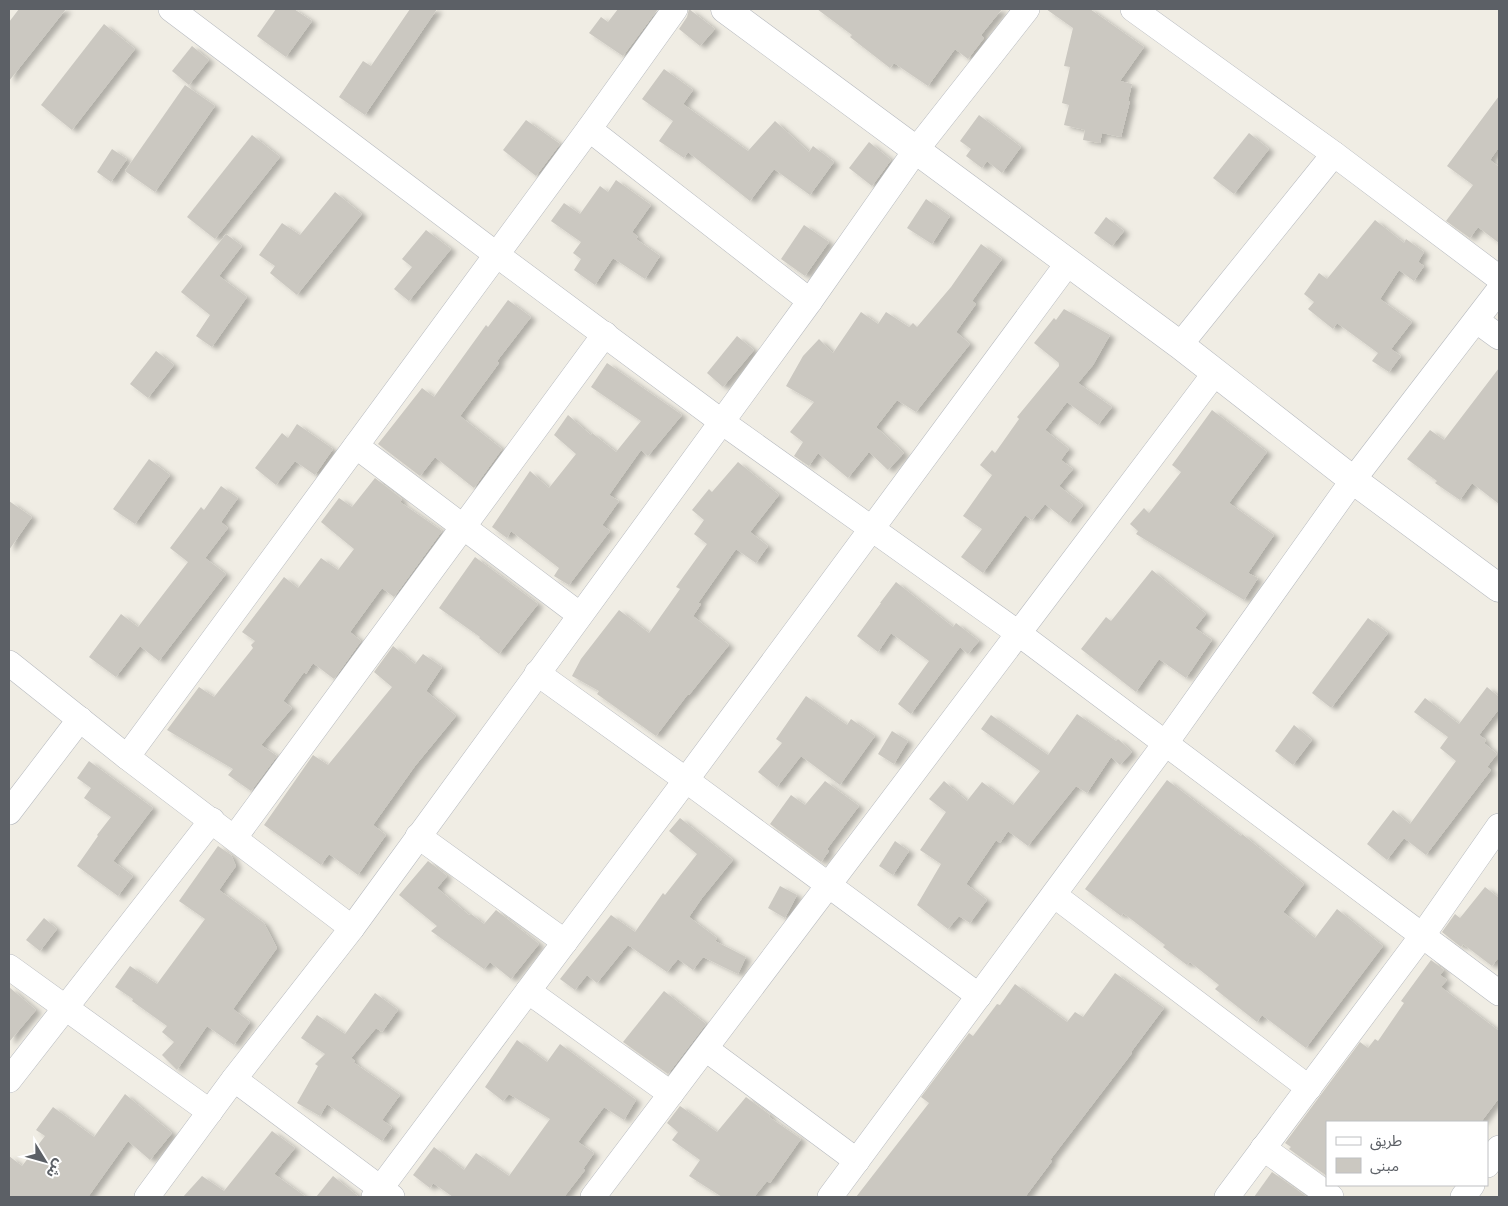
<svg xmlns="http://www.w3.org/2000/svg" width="1508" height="1206" font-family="'PT Sans','Noto Sans Arabic',sans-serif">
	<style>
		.building { fill: #cbc8c1; filter: url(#shadow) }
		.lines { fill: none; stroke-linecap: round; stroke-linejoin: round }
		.minor-casing { stroke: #b7babf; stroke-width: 26 }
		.tertiary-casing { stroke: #b7babf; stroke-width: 29 }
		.minor { stroke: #fff; stroke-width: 25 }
		.tertiary { stroke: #fff; stroke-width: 28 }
	</style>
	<defs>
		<filter id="shadow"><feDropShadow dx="5.5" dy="3" stdDeviation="2.5" flood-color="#0004"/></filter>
	</defs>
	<rect width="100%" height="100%" fill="#f0ede4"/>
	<!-- building -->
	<g class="building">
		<path d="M19 9H66L9 81V22Z"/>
		<path d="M276 9H294L312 21 286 57 257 36Z"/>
		<path d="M410 9H437L365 115 339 97 363 61 371 66Z"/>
		<path d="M618 9H658L623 56 589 33 601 17 608 22Z"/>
		<path d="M689 9 715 29 700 46 679 29 687 17Z"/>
		<path d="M817 9H1002L981 35 984 38 968 59 955 49 928 86 894 63 890 68 850 37 852 35Z"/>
		<path d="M1046 9H1090L1144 47 1120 81 1132 84 1128 101H1130L1121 137 1102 133 1100 143 1083 140 1085 130 1064 125 1069 105 1062 103 1070 67 1064 66 1073 28Z"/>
		<path d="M104 24 135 49 72 130 41 105Z"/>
		<path d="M192 46 209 60 189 85 172 71Z"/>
		<path d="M664 69 693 90 683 104 748 151 775 121 809 152 813 146 834 162 810 195 774 169 750 201 688 152 684 158 659 141 673 121 642 99Z"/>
		<path d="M185 85 215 106 155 192 125 171Z"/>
		<path d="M1499 96V147L1490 160 1499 167V243L1478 227 1470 238 1446 221 1473 185 1447 166Z"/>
		<path d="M979 115 1021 147 1002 173 987 161 982 168 966 156 971 149 960 141Z"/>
		<path d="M526 120 560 144 536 176 503 150Z"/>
		<path d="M1249 133 1269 149 1234 194 1213 178Z"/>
		<path d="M252 135 280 157 215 239 187 217Z"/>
		<path d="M869 142 891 160 872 186 849 168Z"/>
		<path d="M112 149 127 159 111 182 97 172Z"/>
		<path d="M616 180 651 205 632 232 638 237 636 239 660 256 645 279 613 258 595 285 574 270 581 259 573 253 581 242 551 221 564 203 580 214 600 186 608 192Z"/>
		<path d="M335 192 362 214 297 295 270 273 275 266 259 255 282 223 300 235Z"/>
		<path d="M926 199 950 216 932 244 907 228Z"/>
		<path d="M1106 217 1124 231 1112 246 1094 233Z"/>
		<path d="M1375 220 1404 243 1406 239 1424 252 1418 262 1424 266 1414 281 1399 270 1380 299 1412 322 1391 349 1401 356 1389 372 1372 361 1378 353 1337 323 1333 329 1308 309 1314 302 1304 294 1319 273 1327 279Z"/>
		<path d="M804 225 829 242 805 276 781 259Z"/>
		<path d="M426 230 451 249 409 301 394 289 412 267 402 259Z"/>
		<path d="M226 234 242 246 219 276 247 297 212 347 196 336 210 315 181 292Z"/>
		<path d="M981 244 1002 259 972 301 976 304 956 332 970 344 916 412 897 400 876 427 904 453 888 470 869 452 848 478 818 453 809 466 794 456 803 442 790 432 814 402 786 386 803 356 819 339 833 353 861 312 878 324 886 312 909 327 913 323 917 327 951 287Z"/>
		<path d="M508 300 531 317 497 361 499 363 460 416 502 449 474 488 435 457 420 476 378 444 422 388 434 397 486 325 488 327Z"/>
		<path d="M1064 309 1110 335 1093 365 1078 383 1112 407 1098 425 1067 402 1045 430 1069 449 1061 460 1073 469 1059 486 1083 505 1069 523 1045 504 1032 520 1025 515 983 573 961 557 982 529 963 516 992 475 980 465 992 450 995 453 1019 419 1017 417 1059 366V363L1034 343 1054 318 1056 320Z"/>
		<path d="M737 336 754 350 723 387 707 373Z"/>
		<path d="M156 351 174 365 148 398 130 384Z"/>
		<path d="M607 363 682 415 648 456 641 450 609 495 619 501 602 525 610 531 569 585 554 576 559 568 511 531 507 538 492 527 530 471 549 488 576 454 554 435 568 415 591 435 592 433 616 452 641 421 591 387Z"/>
		<path d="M1499 368V504L1472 483 1460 500 1435 483 1437 481 1407 459 1430 430 1444 440Z"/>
		<path d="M1212 410 1267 452 1229 503 1274 535 1248 573 1258 578 1244 600 1136 534 1138 531 1130 524 1144 508 1149 513 1181 472 1172 465Z"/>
		<path d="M297 424 333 449 315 475 295 461 276 485 255 468 282 433 288 438Z"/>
		<path d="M149 459 170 475 135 524 113 509Z"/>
		<path d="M738 462 779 495 750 532 768 546 756 563 736 549 698 603 701 604 693 616 729 645 689 695 688 694 656 736 597 694 599 691 572 676 581 659 619 610 649 633 680 589 676 587 707 544 694 534 704 520 692 510 709 489 712 492Z"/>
		<path d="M375 478 402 499 400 502 442 531 394 597 382 588 350 632 361 641 334 679 313 663 306 674 304 672 283 701 292 708 261 745 277 756 251 791 228 775 233 769 167 730 199 687 214 697 253 648 251 645 255 641 242 632 284 577 298 588 321 558 338 570 354 549 321 522 339 498 352 507Z"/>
		<path d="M221 486 238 498 221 522 228 528 205 558 226 574 159 661 140 646 116 677 89 657 121 614 138 627 188 562 170 548 201 507 204 510Z"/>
		<path d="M9 501 32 517 9 550Z"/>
		<path d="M475 557 538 604 499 654 479 638 480 637 439 608Z"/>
		<path d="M1152 570 1206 614 1195 628 1212 640 1186 678 1159 659 1136 692 1081 649 1106 617 1111 621Z"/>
		<path d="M896 582 953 627 956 623 979 641 968 654 960 647 911 714 898 704 929 661 891 633 878 652 857 636 881 603H880Z"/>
		<path d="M1368 618 1388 633 1332 707H1330L1312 693Z"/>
		<path d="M393 646 415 664 423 654 442 667 426 691 456 716 415 766 373 825 386 835 358 875 329 854 321 865 264 825 313 755 328 765 392 687 374 672Z"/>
		<path d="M1487 687 1499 697V709L1479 735 1486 740 1484 743 1497 754 1487 767 1491 770 1426 855 1404 838 1387 860 1367 844 1393 810 1410 824 1456 761 1440 748 1448 737 1414 712 1425 698 1459 724Z"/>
		<path d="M806 696 847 725 851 719 875 736 840 785 801 756 777 787 758 772 782 743 776 739Z"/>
		<path d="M1077 714 1116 741 1118 739 1132 752 1120 765 1111 757 1087 793 1076 786 1028 846 1008 831 1000 843 996 840 966 884 987 900 970 923 959 916 948 929 917 905 941 864 920 850 946 812 929 799 944 781 967 801 982 782 1013 805 1040 771 981 729 991 715 1048 755Z"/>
		<path d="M1294 725 1312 740 1293 765 1275 751Z"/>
		<path d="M892 731 908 741 894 764 878 754Z"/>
		<path d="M89 761 153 808 113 861 133 876 118 896 77 866 98 836 97 835 111 817 84 798 91 788 77 778Z"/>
		<path d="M1167 780 1241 836 1242 834 1304 884 1283 912 1315 938 1337 909 1383 946 1306 1048 1262 1015 1257 1022 1215 989 1219 985 1190 962 1187 965 1163 947 1165 945 1123 913 1121 916 1085 889Z"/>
		<path d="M825 781 859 806 827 849 829 851 821 862 770 824 791 795 805 805Z"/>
		<path d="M680 818 733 860 702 898 689 917 717 938 715 941 746 957 738 974 703 957 693 970 678 959 667 972 628 945 597 983 587 975 575 990 560 979 611 915 635 932 663 893 665 895 697 854 669 831Z"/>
		<path d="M895 841 909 851 893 875 879 866Z"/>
		<path d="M218 846 231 855 236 866 219 890 264 923 277 948 233 1009 250 1022 234 1045 207 1026 177 1070 162 1055 174 1042 162 1032 167 1026 132 1001 133 999 115 987 130 966 157 984 205 919 179 901Z"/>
		<path d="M428 861 447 876 437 888 469 915 471 914 484 924 496 910 539 944 511 979 490 962 484 969 431 931 437 926 399 895Z"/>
		<path d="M780 886 797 895 785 918 768 908Z"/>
		<path d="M1485 887 1499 898V957L1492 966 1463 944 1461 947 1442 932 1455 914 1460 918Z"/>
		<path d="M44 918 57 929 40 951 26 940Z"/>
		<path d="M1431 960 1444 970 1440 975 1447 980 1441 987 1499 1031V1098L1481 1122H1327V1176L1289 1149 1291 1147 1285 1143 1360 1042 1368 1048 1375 1039 1378 1041 1404 1003 1401 1001Z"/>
		<path d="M1115 973 1164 1008 1131 1052 1132 1053 1050 1160 1052 1161 1025 1197H856L929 1103 921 1097 969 1033 973 1036 997 1004 1000 1005 1015 984 1067 1022 1075 1012 1083 1017Z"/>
		<path d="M9 987 36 1010 9 1042Z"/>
		<path d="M664 991 706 1024 668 1074 623 1042Z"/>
		<path d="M375 993 398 1010 382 1032 376 1028 351 1058 355 1061 353 1062 400 1095 382 1120 392 1127 382 1141 327 1104 320 1116 297 1103 318 1066 315 1064 325 1054 301 1038 317 1015 345 1034Z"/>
		<path d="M517 1040 547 1062 560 1044 636 1100 624 1120 604 1107 578 1142 594 1153 583 1169 585 1170 564 1197H453L433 1183 430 1188 413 1175 434 1147 464 1170 476 1153 509 1176 550 1119 509 1094 503 1101 485 1087Z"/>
		<path d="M125 1094 172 1133 150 1160 128 1141 88 1197H9V1156L22 1166 45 1136 36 1130 53 1107 94 1137Z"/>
		<path d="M746 1097 770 1115 769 1117 801 1139 770 1183 767 1181 754 1197H722L689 1176 700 1160 672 1140 678 1132 667 1123 680 1106 717 1132Z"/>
		<path d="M272 1131 295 1148 274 1174 306 1197H183L202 1176 224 1191Z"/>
		<path d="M1272 1172 1307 1197H1254Z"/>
		<path d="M333 1176 359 1197H316Z"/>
	</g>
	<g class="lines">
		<defs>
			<g id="minor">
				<path d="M171 9 497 255 722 422 1018 633 1499 993"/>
				<path d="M1133 9 1334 154 1499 278"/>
				<path d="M589 129 810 301"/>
				<path d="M1477 321 1499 337"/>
				<path d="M1180 345 1334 154"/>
				<path d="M356 446 580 615"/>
				<path d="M9 663 127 757 352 928"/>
				<path d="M537 673 686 780 979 996"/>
				<path d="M127 757 589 129 675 9"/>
				<path d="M9 812 80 719"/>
				<path d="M418 836 565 942"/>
				<path d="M235 837 605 334"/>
				<path d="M1054 895 1309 1088"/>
				<path d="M9 967 210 1112"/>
				<path d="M528 991 671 1094"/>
				<path d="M706 1049 857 1161"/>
				<path d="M234 1079 392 1197"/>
				<path d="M9 1080 212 820"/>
				<path d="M1263 1148 1331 1197"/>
				<path d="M1487 1165 1499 1148"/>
				<path d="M147 1197 234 1079 352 928 810 301 916 150 1027 9"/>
				<path d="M374 1197 686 780 1068 263"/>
				<path d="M593 1197 1215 373"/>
				<path d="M830 1197 1165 744 1353 480 1499 290"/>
				<path d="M1227 1197 1422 936 1499 826"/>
				<path d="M1463 1197 1472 1185"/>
			</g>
			<path id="tertiary" d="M725 9 1180 345 1353 480 1499 588"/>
		</defs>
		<!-- minor casing -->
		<use href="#minor" class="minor-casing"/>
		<!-- tertiary casing -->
		<use href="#tertiary" class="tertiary-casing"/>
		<!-- minor -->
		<use href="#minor" class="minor"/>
		<!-- tertiary -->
		<use href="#tertiary" class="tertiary"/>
	</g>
	<!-- border -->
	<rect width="1508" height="1206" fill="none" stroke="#5c6066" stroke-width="20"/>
	<!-- legend -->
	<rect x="1326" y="1121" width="162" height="65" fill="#ffffff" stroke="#bebfc2"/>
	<rect x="1336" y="1137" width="25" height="8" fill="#ffffff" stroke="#bebfc2"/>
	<text x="1370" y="1146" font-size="15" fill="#5c6066">طريق</text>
	<rect x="1336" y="1158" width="25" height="15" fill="#cbc8c1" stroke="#bebfc2"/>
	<text x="1370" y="1171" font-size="15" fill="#5c6066">مبنى</text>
	<!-- north arrow -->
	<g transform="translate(45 1161) rotate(127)" stroke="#ffffff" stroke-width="4" paint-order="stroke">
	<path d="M0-4L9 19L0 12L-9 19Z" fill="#5c6066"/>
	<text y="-8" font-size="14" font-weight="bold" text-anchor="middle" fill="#5c6066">ش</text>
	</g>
</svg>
